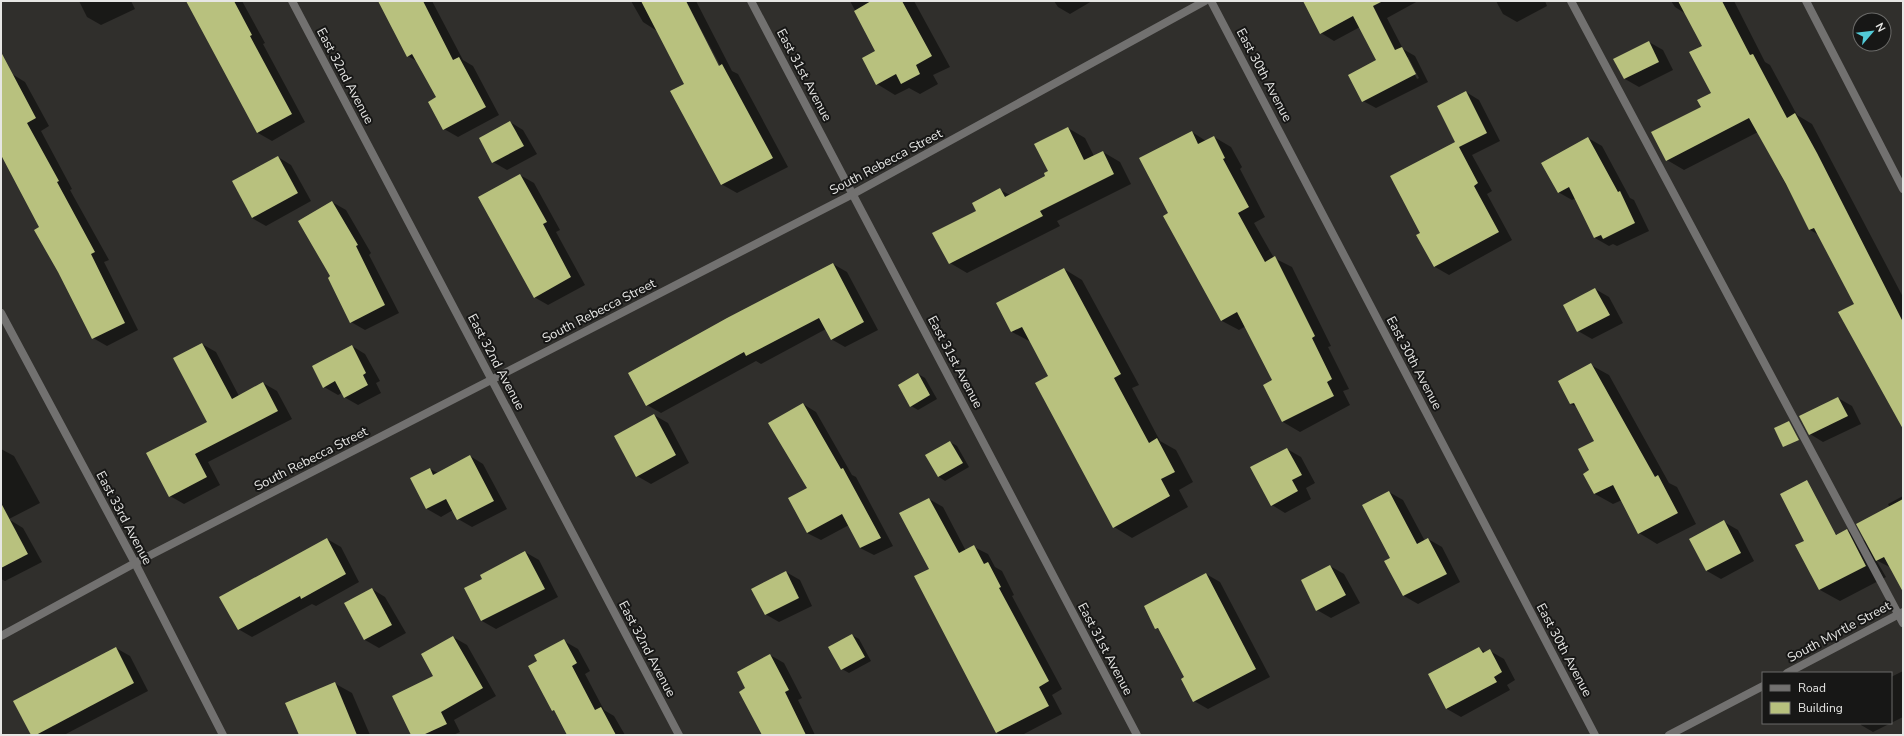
<svg xmlns="http://www.w3.org/2000/svg" width="1904" height="736" font-family="'Nunito Sans',sans-serif">
	<style>
		.shadow { fill: #0007; fill-rule: evenodd }
		.building { fill: #b8c17e }
		.lines { fill: none; stroke-linecap: round; stroke-linejoin: round }
		.service { stroke: #727170; stroke-width: 8 }
		.minor { stroke: #727170; stroke-width: 8 }
		.tertiary { stroke: #727170; stroke-width: 8 }
		.labels { text-anchor: middle; dominant-baseline: central; stroke-width: 4; stroke-linejoin: round; paint-order: stroke }
		.street-label { font-size: 13px; fill: #e6e6e4; stroke: #171716 }
	</style>
	<rect width="100%" height="100%" fill="#302f2c"/>
	<!-- shadow -->
	<g class="shadow">
		<path d="M79 1H131L135 9 101 25 87 17Z"/>
		<path d="M187 1H242L265 43 263 44 305 122 272 141 258 133Z"/>
		<path d="M393 1H432L463 60 473 66 499 115 458 137 444 129 438 97 418 62 408 56Z"/>
		<path d="M631 1H684L721 70 722 69 686 1H696L732 71 738 74 788 167 737 193 721 184 685 84 657 31 643 22Z"/>
		<path d="M850 1H914L950 67 933 75 938 84 920 94 909 88 895 95 877 84V51Z"/>
		<path d="M1054 1H1092L1070 14 1058 7Z"/>
		<path d="M1304 1H1418L1387 18 1403 49 1415 56 1428 82 1376 108 1363 101 1377 61 1360 27 1334 41 1321 33ZM1406 57H1408L1419 78 1417 79Z"/>
		<path d="M1496 1H1545L1547 6 1517 22 1503 14Z"/>
		<path d="M1671 1H1734L1765 62 1770 65 1797 115 1812 124 1903 297V427L1855 305 1819 235 1810 230 1758 132 1684 170 1667 160 1712 94 1703 47 1686 14 1675 7Z"/>
		<path d="M1649 42 1663 50 1673 70 1639 87 1625 79Z"/>
		<path d="M1 62 12 74 25 82 49 126 41 131 72 189 70 190 109 260 104 262 138 330 107 346 93 338 1 146Z"/>
		<path d="M1466 92 1479 100 1500 141 1472 155 1492 191 1487 194 1512 240 1449 275 1435 267 1418 235 1422 233 1456 142Z"/>
		<path d="M510 122 523 130 537 154 507 170 493 162Z"/>
		<path d="M1068 128 1085 138 1094 156 1103 152 1120 162 1131 184 1057 221 1060 226 967 273 950 263 978 211 1000 190 1010 195 1047 177Z"/>
		<path d="M1192 132 1206 141 1214 137 1231 147 1242 167 1240 169 1265 217 1254 223 1274 258 1292 267 1331 346 1328 347 1349 389 1343 391 1350 405 1300 432 1283 422 1264 385 1274 380 1246 326 1239 330 1222 321 1165 216 1169 214Z"/>
		<path d="M1588 138 1602 146 1630 198 1634 200 1649 231 1617 246 1613 244 1609 246 1595 238 1576 198 1572 200 1558 192Z"/>
		<path d="M278 157 291 165 311 201 266 226 252 218Z"/>
		<path d="M520 175 534 183 560 230 556 232 585 285 548 305 534 297Z"/>
		<path d="M332 202 346 210 371 253 369 255 399 313 365 330 351 322 332 277Z"/>
		<path d="M833 264 847 272 878 330 845 347 831 339 826 329 761 364 756 361 661 413 647 405Z"/>
		<path d="M1064 269 1082 280 1139 385 1132 388 1160 441 1176 450 1193 482 1179 490 1188 507 1132 538 1114 527 1049 376 1031 342 1012 332 998 303Z"/>
		<path d="M1595 289 1609 297 1623 323 1592 339 1578 331Z"/>
		<path d="M202 344 216 352 239 396 263 383 277 391 292 419 208 462 220 485 184 504 170 496 208 422Z"/>
		<path d="M352 346 365 354 380 381 376 383 381 393 358 405 344 397 342 393 338 395 324 387Z"/>
		<path d="M1591 365 1609 375 1669 483 1677 487 1696 524 1657 544 1639 533 1622 500 1613 504 1595 494 1591 471 1596 441 1577 407 1571 404Z"/>
		<path d="M918 374 925 378 937 399 918 410 911 406Z"/>
		<path d="M1838 398 1852 406 1861 424 1823 442 1810 434Z"/>
		<path d="M803 404 816 412 852 475 856 477 893 546 874 555 860 548 849 525 821 540 807 533 808 488Z"/>
		<path d="M654 415 668 423 689 463 651 484 637 476Z"/>
		<path d="M950 442 957 446 969 467 945 481 939 477 927 455Z"/>
		<path d="M1 449 14 456 40 503 9 519 1 515Z"/>
		<path d="M1287 449 1301 457 1315 483 1306 488 1311 499 1285 513 1272 505Z"/>
		<path d="M470 456 483 464 507 509 472 527 458 519 453 510 441 517 427 509 411 479 430 469 438 473Z"/>
		<path d="M1389 492 1403 500 1425 541 1428 539 1442 547 1460 582 1418 604 1404 596 1386 561 1391 558Z"/>
		<path d="M1903 496V574L1876 560 1886 577 1840 601 1820 590 1800 551 1834 533 1838 535 1847 530 1867 542 1890 508 1888 504Z"/>
		<path d="M929 499 943 507 966 551 974 547 988 554 995 567 1002 571 1014 595 1012 596 1062 689 1052 695 1062 714 1022 735H1001L997 733 916 577 930 569Z"/>
		<path d="M10 520 23 528 42 562 5 581 1 579V524Z"/>
		<path d="M1724 522 1738 530 1754 561 1721 579 1707 571 1690 540Z"/>
		<path d="M327 539 341 547 359 582 316 606 312 604 252 637 238 629Z"/>
		<path d="M525 552 539 560 558 597 496 629 482 621 466 588 484 579Z"/>
		<path d="M1330 566 1344 574 1360 603 1331 618 1317 610Z"/>
		<path d="M786 572 800 580 812 606 779 622 765 614Z"/>
		<path d="M1206 574 1220 582 1270 677 1208 709 1194 701 1182 680 1186 678 1161 631 1156 628Z"/>
		<path d="M372 589 385 597 406 633 379 648 365 640 345 604Z"/>
		<path d="M852 635 859 639 871 661 849 673 842 669Z"/>
		<path d="M453 637 467 645 496 696 454 720 460 732 453 735H412L434 676Z"/>
		<path d="M564 641 578 649 590 671 585 674 604 710 614 716 625 735H568L539 661Z"/>
		<path d="M116 648 130 656 148 691 64 735H32Z"/>
		<path d="M1479 648 1486 653 1490 651 1504 659 1515 680 1507 685 1510 690 1461 717 1447 709 1429 675Z"/>
		<path d="M770 655 784 663 802 698 798 700 815 735H763L747 688Z"/>
		<path d="M1903 671V717L1873 732 1861 725 1860 723H1891V677Z"/>
		<path d="M334 683 352 693 370 735H300Z"/>
	</g>
	<!-- building -->
	<g class="building">
		<path d="M186 1H234L252 35 250 36 292 114 257 133Z"/>
		<path d="M378 1H423L453 60 459 57 486 107 443 130 428 102 436 97 412 54 407 57Z"/>
		<path d="M641 1H686L719 66 722 64 773 158 721 185 670 91 684 84Z"/>
		<path d="M871 1H902L932 56 916 65 920 74 901 84 896 74 876 85 862 58 875 51 854 11Z"/>
		<path d="M1303 1H1383L1373 6 1395 50 1402 47 1416 74 1362 102 1348 75 1376 60 1353 16 1320 34Z"/>
		<path d="M1678 1H1722L1750 55 1753 54 1787 118 1795 113 1817 153 1903 322V429L1838 312 1854 304 1814 228 1809 230 1786 184 1749 118 1666 161 1651 132 1701 107 1697 100 1711 93 1689 52 1702 46Z"/>
		<path d="M1649 41 1659 62 1624 79 1613 59Z"/>
		<path d="M1 52 36 118 27 123 59 181 57 182 95 252 91 254 125 323 92 339 58 272 34 230 39 227 1 155Z"/>
		<path d="M1466 91 1487 133 1459 147 1478 183 1474 186 1499 232 1434 267 1416 235 1420 233 1390 176 1455 142 1437 106Z"/>
		<path d="M510 121 524 146 492 163 479 138Z"/>
		<path d="M1068 127 1084 160 1103 151 1114 174 1040 211 1043 216 949 264 932 233 976 211 972 203 1000 188 1005 197 1045 176 1044 173 1048 171 1034 144Z"/>
		<path d="M1192 131 1198 144 1214 136 1225 158 1223 159 1249 207 1238 213 1265 262 1275 256 1315 336 1312 338 1332 379 1327 382 1334 396 1282 422 1263 385 1272 380 1237 312 1221 321 1163 216 1168 213 1139 158Z"/>
		<path d="M1588 137 1618 192 1620 191 1635 223 1603 239 1601 235 1594 238 1569 187 1558 193 1541 163Z"/>
		<path d="M278 156 298 193 252 218 232 181Z"/>
		<path d="M520 174 547 222 543 224 571 277 534 298 478 197Z"/>
		<path d="M332 201 358 245 356 246 385 305 350 323 328 278 330 276 298 221Z"/>
		<path d="M833 263 864 322 831 340 819 318 746 356 744 352 646 406 628 373 727 318Z"/>
		<path d="M1064 268 1121 374 1114 378 1149 443 1157 438 1175 472 1161 479 1170 496 1113 528 1035 383 1048 376 1022 327 1011 332 996 303Z"/>
		<path d="M1595 288 1610 315 1577 332 1563 305Z"/>
		<path d="M202 343 232 399 263 382 278 411 195 454 207 477 169 497 146 453 207 422 173 358Z"/>
		<path d="M352 345 366 373 363 375 368 385 344 398 335 381 323 388 312 366Z"/>
		<path d="M1591 363 1655 477 1658 475 1678 513 1638 534 1613 485 1594 494 1583 474 1589 470 1578 449 1594 441 1574 403 1570 404 1558 381Z"/>
		<path d="M918 373 930 395 910 407 898 385Z"/>
		<path d="M1838 397 1848 416 1809 435 1799 416Z"/>
		<path d="M803 403 841 469 843 468 881 538 860 548 842 514 807 533 788 498 807 488 768 423Z"/>
		<path d="M654 414 676 455 636 477 614 436Z"/>
		<path d="M1789 421 1799 440 1783 447 1774 428Z"/>
		<path d="M950 441 963 463 938 477 925 455Z"/>
		<path d="M1287 448 1302 475 1292 480 1298 491 1271 506 1250 467Z"/>
		<path d="M470 455 494 501 457 520 446 499 426 509 410 478 430 468 433 475Z"/>
		<path d="M1807 480 1836 535 1847 529 1866 566 1819 590 1795 545 1804 541 1780 494Z"/>
		<path d="M1389 491 1417 544 1428 538 1447 574 1403 596 1384 561 1390 558 1362 505Z"/>
		<path d="M929 498 959 553 974 545 984 564 988 562 1001 587 999 588 1049 681 1039 687 1049 706 996 733 914 576 929 569 899 513Z"/>
		<path d="M1903 499V592L1884 557 1876 561 1856 524Z"/>
		<path d="M1 503 28 554 1 568Z"/>
		<path d="M1724 520 1741 553 1706 571 1689 539Z"/>
		<path d="M327 538 346 574 301 599 300 596 238 630 219 597Z"/>
		<path d="M525 551 545 589 481 621 464 588 482 579 480 575Z"/>
		<path d="M1330 565 1346 595 1316 611 1301 580Z"/>
		<path d="M786 571 799 598 765 615 751 589Z"/>
		<path d="M1206 573 1256 669 1193 702 1181 679 1184 677 1158 628 1155 629 1144 606Z"/>
		<path d="M372 588 392 625 364 640 344 603Z"/>
		<path d="M852 634 865 657 841 670 828 647Z"/>
		<path d="M453 636 483 688 441 712 447 724 423 735H411L392 696 433 676 421 654Z"/>
		<path d="M564 639 577 663 572 666 595 710 601 707 616 735H567L554 710 552 711 528 666 537 661 534 655Z"/>
		<path d="M116 647 134 683 36 735H31L13 701Z"/>
		<path d="M1479 647 1483 653 1490 649 1502 672 1494 677 1497 682 1446 709 1428 674Z"/>
		<path d="M770 654 789 690 785 692 806 735H762L739 692 745 688 737 672Z"/>
		<path d="M335 682 357 735H299L285 703Z"/>
	</g>
	<g class="lines">
		<!-- service -->
		<path class="service" d="M1571 1 1903 623"/>
		<!-- minor -->
		<g class="minor">
			<path d="M292 1 679 735"/>
			<path d="M751 1 1137 735"/>
			<path d="M1211 1 1595 735"/>
			<path d="M1 313 135 563 223 735"/>
			<path d="M1 636 135 563 853 194 1205 1"/>
			<path d="M1787 673 1903 612"/>
			<path d="M1669 735 1763 686"/>
		</g>
		<!-- tertiary -->
		<path class="tertiary" d="M1806 1 1903 189"/>
	</g>
	<g class="labels">
		<!-- street labels -->
		<g class="street-label">
			<text transform="translate(804 75) rotate(62)">East 31st Avenue</text>
			<text transform="translate(1264 75) rotate(62)">East 30th Avenue</text>
			<text transform="translate(345 76) rotate(62)">East 32nd Avenue</text>
			<text transform="translate(886 162) rotate(-28)">South Rebecca Street</text>
			<text transform="translate(599 311) rotate(-27)">South Rebecca Street</text>
			<text transform="translate(496 362) rotate(62)">East 32nd Avenue</text>
			<text transform="translate(955 362) rotate(62)">East 31st Avenue</text>
			<text transform="translate(1414 363) rotate(62)">East 30th Avenue</text>
			<text transform="translate(311 459) rotate(-27)">South Rebecca Street</text>
			<text transform="translate(124 518) rotate(62)">East 33rd Avenue</text>
			<text transform="translate(1839 632) rotate(-28)">South Myrtle Street</text>
			<text transform="translate(647 649) rotate(62)">East 32nd Avenue</text>
			<text transform="translate(1105 649) rotate(62)">East 31st Avenue</text>
			<text transform="translate(1564 650) rotate(62)">East 30th Avenue</text>
		</g>
	</g>
	<!-- border -->
	<rect width="1904" height="736" fill="none" stroke="#e6e6e4" stroke-width="4"/>
	<!-- legend -->
	<rect x="1762" y="672" width="130" height="52" fill="#171716" stroke="#6a6a68"/>
	<rect x="1770" y="685" width="20" height="6" fill="#727170" stroke="#6a6a68"/>
	<text x="1798" y="692" font-size="12" fill="#e6e6e4">Road</text>
	<rect x="1770" y="702" width="20" height="12" fill="#b8c17e" stroke="#6a6a68"/>
	<text x="1798" y="712" font-size="12" fill="#e6e6e4">Building</text>
	<!-- north arrow -->
	<g transform="translate(1872 32) rotate(62)"><circle r="19" fill="#171716" stroke="#6a6a68"/>
	<path d="M0-3L7 15L0 10L-7 15Z" fill="#52cbd8"/>
	<text y="-6" font-size="11" font-weight="bold" text-anchor="middle" fill="#e6e6e4">N</text>
	</g>
</svg>
